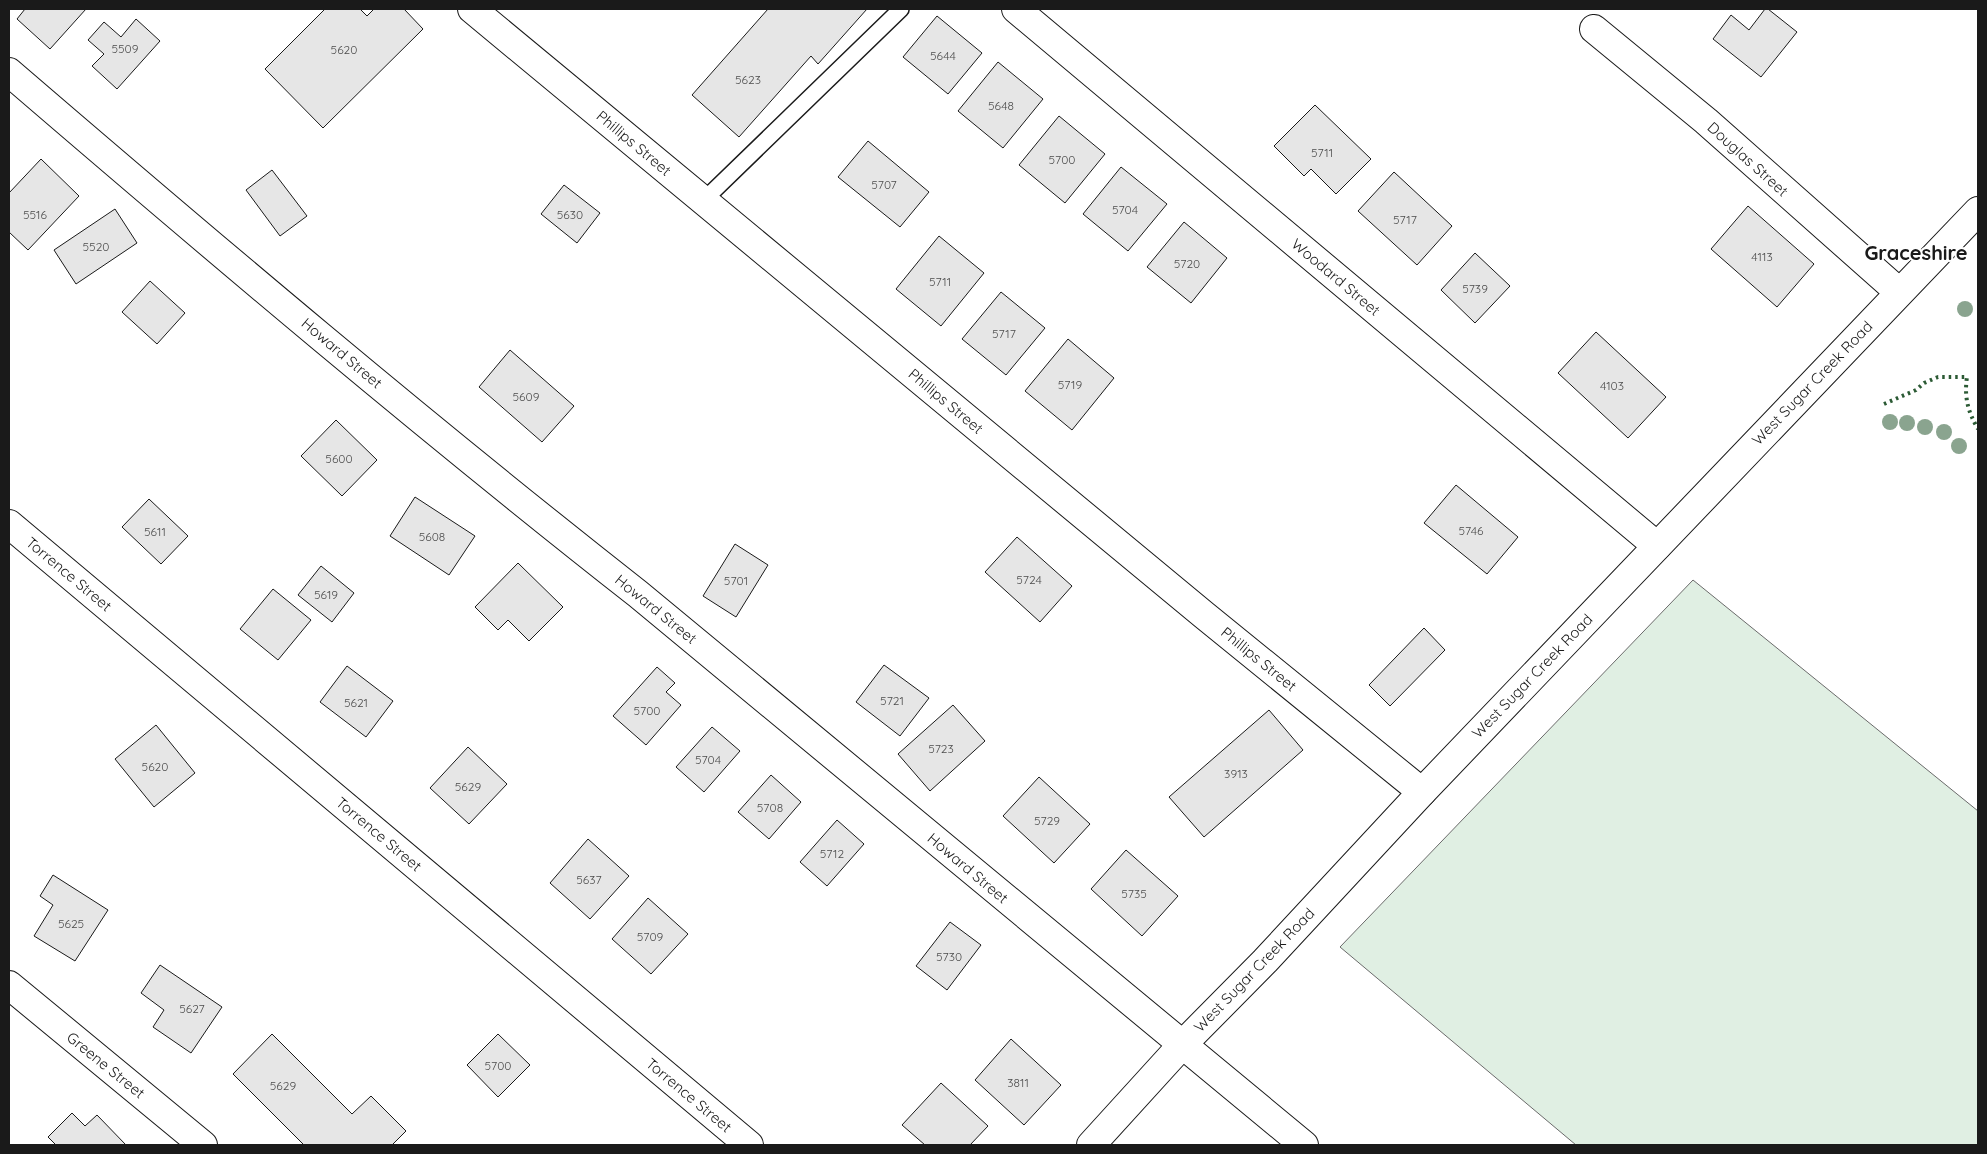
<svg xmlns="http://www.w3.org/2000/svg" width="1987" height="1154" font-family="Quicksand,sans-serif">
	<style>
		.green { fill: #e0efe3; stroke: #6a6a6a }
		.building { fill: #e6e6e6; stroke: #1a1a1a }
		.lines { fill: none; stroke-linecap: round; stroke-linejoin: round }
		.lane-casing { stroke: #1a1a1a; stroke-width: 18 }
		.street-casing { stroke: #1a1a1a; stroke-width: 30 }
		.secondary-casing { stroke: #1a1a1a; stroke-width: 30 }
		.lane { stroke: #fff; stroke-width: 15 }
		.street { stroke: #fff; stroke-width: 28 }
		.secondary { stroke: #fff; stroke-width: 28 }
		.hedge { stroke: #2b5a34; stroke-width: 4; stroke-dasharray: 2.5 4; stroke-linecap: butt }
		.tree { fill: #8aa48f }
		.labels { text-anchor: middle; dominant-baseline: central; stroke-width: 4; stroke-linejoin: round; paint-order: stroke }
		.number-label { font-size: 12px; fill: #4d4d4d }
		.street-label { font-size: 15px; fill: #1a1a1a; stroke: #fff }
		.district-label { font-size: 20px; font-weight: bold; fill: #1a1a1a; stroke: #fff }
	</style>
	<rect width="100%" height="100%" fill="#fff"/>
	<!-- green -->
	<path class="green" d="M1693 580 1978 811V1145H1576L1340 947Z"/>
	<!-- building -->
	<g class="building">
		<path d="M25 9H86L50 49 17 19Z"/>
		<path d="M325 9H360L367 16 374 9H404L423 29 323 128 265 69Z"/>
		<path d="M768 9H867L818 64 811 56 739 137 692 95Z"/>
		<path d="M1765 9H1768L1797 32 1761 77 1713 39 1731 15 1749 30Z"/>
		<path d="M937 16 982 53 948 94 903 57Z"/>
		<path d="M136 19 160 41 117 89 92 66 104 54 88 40 104 22 121 37Z"/>
		<path d="M998 62 1043 99 1003 148 958 111Z"/>
		<path d="M1315 105 1371 159 1336 194 1311 169 1304 176 1274 146Z"/>
		<path d="M1059 116 1105 154 1065 203 1019 165Z"/>
		<path d="M868 141 929 192 900 227 838 177Z"/>
		<path d="M41 159 79 196 28 250 9 232V193Z"/>
		<path d="M1121 167 1167 204 1128 251 1083 214Z"/>
		<path d="M272 170 307 216 280 236 246 190Z"/>
		<path d="M1394 172 1452 226 1417 265 1358 211Z"/>
		<path d="M564 185 600 213 577 243 541 214Z"/>
		<path d="M1748 206 1814 264 1777 307 1711 249Z"/>
		<path d="M115 209 137 243 76 284 54 250Z"/>
		<path d="M1184 222 1227 258 1191 303 1147 267Z"/>
		<path d="M939 236 984 273 941 326 896 289Z"/>
		<path d="M1475 253 1510 286 1475 323 1441 290Z"/>
		<path d="M150 281 185 313 157 344 122 312Z"/>
		<path d="M1001 292 1045 328 1006 375 962 339Z"/>
		<path d="M1596 332 1666 397 1628 438 1558 373Z"/>
		<path d="M1068 339 1114 378 1072 430 1025 391Z"/>
		<path d="M510 350 574 406 542 442 479 387Z"/>
		<path d="M336 420 377 460 342 496 301 456Z"/>
		<path d="M1456 485 1518 537 1487 574 1424 523Z"/>
		<path d="M415 497 475 536 449 575 390 536Z"/>
		<path d="M149 499 188 536 161 564 122 527Z"/>
		<path d="M1017 537 1072 586 1040 622 985 572Z"/>
		<path d="M735 544 768 565 736 617 703 596Z"/>
		<path d="M518 563 563 607 529 641 508 620 498 630 475 607Z"/>
		<path d="M321 566 354 593 332 622 298 595Z"/>
		<path d="M273 589 311 620 278 660 240 629Z"/>
		<path d="M1424 628 1445 650 1390 706 1369 685Z"/>
		<path d="M884 665 929 698 900 736 856 702Z"/>
		<path d="M347 666 393 701 366 737 320 702Z"/>
		<path d="M657 667 675 683 666 692 681 705 646 745 613 716Z"/>
		<path d="M953 705 985 741 930 791 898 754Z"/>
		<path d="M1269 710 1303 750 1204 837 1169 797Z"/>
		<path d="M156 725 195 773 154 807 115 759Z"/>
		<path d="M712 727 740 751 704 792 676 767Z"/>
		<path d="M468 747 507 784 469 824 430 788Z"/>
		<path d="M771 775 801 802 769 839 738 812Z"/>
		<path d="M1039 777 1090 824 1054 863 1003 816Z"/>
		<path d="M837 820 864 844 827 886 800 862Z"/>
		<path d="M588 839 629 876 590 919 550 883Z"/>
		<path d="M1126 850 1178 896 1142 936 1091 889Z"/>
		<path d="M53 875 108 910 75 961 34 936 53 905 40 896Z"/>
		<path d="M648 898 688 934 651 974 612 939Z"/>
		<path d="M950 922 981 945 947 990 916 966Z"/>
		<path d="M160 965 222 1007 191 1053 153 1027 164 1010 141 993Z"/>
		<path d="M272 1034 352 1114 371 1096 406 1131 392 1145H304L233 1074Z"/>
		<path d="M498 1034 530 1065 498 1097 467 1065Z"/>
		<path d="M1011 1039 1061 1085 1024 1125 975 1080Z"/>
		<path d="M941 1083 988 1126 970 1145H925L902 1125Z"/>
		<path d="M72 1113 85 1126 97 1115 126 1145H56L48 1137Z"/>
	</g>
	<g class="lines">
		<defs>
			<path id="lane" d="M703 201 901 9"/>
			<g id="street">
				<path d="M472 9 1204 615 1422 792"/>
				<path d="M1016 9 1657 546"/>
				<path d="M1594 29 1706 121 1899 292"/>
				<path d="M9 72C216 250 424 426 638 594L1304 1145"/>
				<path d="M9 524 749 1145"/>
				<path d="M9 985 203 1145"/>
			</g>
			<path id="secondary" d="M1091 1145 1182 1045 1265 961 1422 792 1978 211"/>
		</defs>
		<!-- lane casing -->
		<use href="#lane" class="lane-casing"/>
		<!-- street casing -->
		<use href="#street" class="street-casing"/>
		<!-- secondary casing -->
		<use href="#secondary" class="secondary-casing"/>
		<!-- lane -->
		<use href="#lane" class="lane"/>
		<!-- street -->
		<use href="#street" class="street"/>
		<!-- secondary -->
		<use href="#secondary" class="secondary"/>
		<!-- hedge -->
		<path class="hedge" d="M1884 404 1916 390 1924 383 1938 377H1967C1964 397 1968 412 1978 429"/>
	</g>
	<!-- trees -->
	<g class="tree">
		<circle cx="1965" cy="309" r="8"/>
		<circle cx="1890" cy="422" r="8"/>
		<circle cx="1907" cy="423" r="8"/>
		<circle cx="1925" cy="427" r="8"/>
		<circle cx="1944" cy="432" r="8"/>
		<circle cx="1959" cy="446" r="8"/>
	</g>
	<g class="labels">
		<!-- number labels -->
		<g class="number-label">
			<text x="125" y="48">5509</text>
			<text x="344" y="49">5620</text>
			<text x="943" y="55">5644</text>
			<text x="748" y="79">5623</text>
			<text x="1001" y="105">5648</text>
			<text x="1322" y="152">5711</text>
			<text x="1062" y="159">5700</text>
			<text x="884" y="184">5707</text>
			<text x="1125" y="209">5704</text>
			<text x="35" y="214">5516</text>
			<text x="570" y="214">5630</text>
			<text x="1405" y="219">5717</text>
			<text x="96" y="246">5520</text>
			<text x="1762" y="256">4113</text>
			<text x="1187" y="263">5720</text>
			<text x="940" y="281">5711</text>
			<text x="1475" y="288">5739</text>
			<text x="1004" y="333">5717</text>
			<text x="1070" y="384">5719</text>
			<text x="1612" y="385">4103</text>
			<text x="526" y="396">5609</text>
			<text x="339" y="458">5600</text>
			<text x="1471" y="530">5746</text>
			<text x="155" y="531">5611</text>
			<text x="432" y="536">5608</text>
			<text x="1029" y="579">5724</text>
			<text x="736" y="580">5701</text>
			<text x="326" y="594">5619</text>
			<text x="892" y="700">5721</text>
			<text x="356" y="702">5621</text>
			<text x="647" y="710">5700</text>
			<text x="941" y="748">5723</text>
			<text x="708" y="759">5704</text>
			<text x="155" y="766">5620</text>
			<text x="1236" y="773">3913</text>
			<text x="468" y="786">5629</text>
			<text x="770" y="807">5708</text>
			<text x="1047" y="820">5729</text>
			<text x="832" y="853">5712</text>
			<text x="589" y="879">5637</text>
			<text x="1134" y="893">5735</text>
			<text x="71" y="923">5625</text>
			<text x="650" y="936">5709</text>
			<text x="949" y="956">5730</text>
			<text x="192" y="1008">5627</text>
			<text x="498" y="1065">5700</text>
			<text x="1018" y="1082">3811</text>
			<text x="283" y="1085">5629</text>
		</g>
		<!-- street labels -->
		<g class="street-label">
			<text transform="translate(634 143) rotate(40)">Phillips Street</text>
			<text transform="translate(1748 159) rotate(42)">Douglas Street</text>
			<text transform="translate(1336 277) rotate(40)">Woodard Street</text>
			<text transform="translate(342 353) rotate(40)">Howard Street</text>
			<text transform="translate(1812 383) rotate(-46)">West Sugar Creek Road</text>
			<text transform="translate(946 401) rotate(40)">Phillips Street</text>
			<text transform="translate(69 574) rotate(40)">Torrence Street</text>
			<text transform="translate(656 609) rotate(39)">Howard Street</text>
			<text transform="translate(1259 659) rotate(39)">Phillips Street</text>
			<text transform="translate(1532 676) rotate(-46)">West Sugar Creek Road</text>
			<text transform="translate(379 834) rotate(40)">Torrence Street</text>
			<text transform="translate(968 868) rotate(40)">Howard Street</text>
			<text transform="translate(1254 970) rotate(-46)">West Sugar Creek Road</text>
			<text transform="translate(106 1065) rotate(39)">Greene Street</text>
			<text transform="translate(689 1095) rotate(40)">Torrence Street</text>
		</g>
		<!-- district labels -->
		<g class="district-label">
			<text x="1916" y="252">Graceshire</text>
		</g>
	</g>
	<!-- border -->
	<rect width="1987" height="1154" fill="none" stroke="#1a1a1a" stroke-width="20"/>
</svg>
